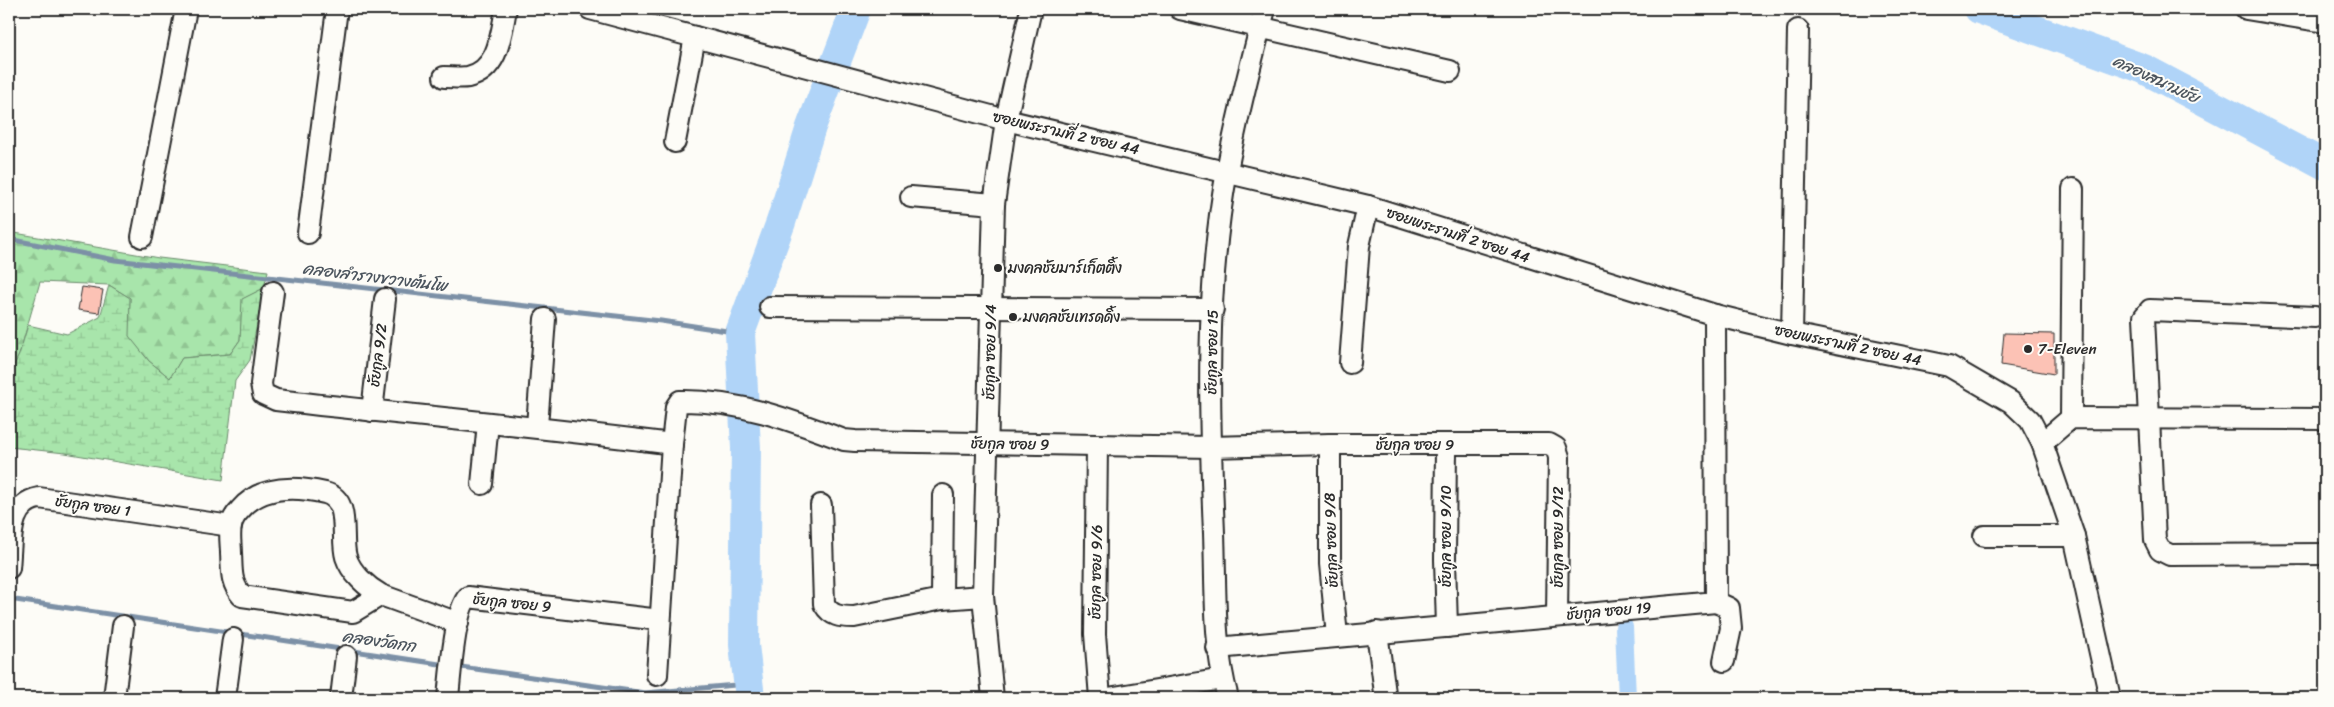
<svg xmlns="http://www.w3.org/2000/svg" width="2334" height="707" font-family="Sriracha,'Playpen Sans Thai',sans-serif">
	<style>
		.forest { fill: url(#forest-firs); stroke: #6a886b }
		.wetland { fill: url(#wetland-marsh); stroke: #6a886b }
		.lines { fill: none; stroke-linecap: round; stroke-linejoin: round }
		.stream { stroke: #7b90a6; stroke-width: 5 }
		.canal { stroke: #b0d4f8; stroke-width: 18 }
		.river { stroke: #b0d4f8; stroke-width: 30 }
		.building { fill: #fcc2b5; stroke: #2b2b2b }
		.minor-casing { stroke: #2b2b2b; stroke-width: 24 }
		.minor { stroke: #fdfcf7; stroke-width: 20 }
		.poi-dot { fill: #2b2b2b; stroke: #fdfcf7; stroke-width: 2 }
		.labels { text-anchor: middle; dominant-baseline: central; stroke-width: 4; stroke-linejoin: round; paint-order: stroke }
		.street-label { font-size: 15px; fill: #2b2b2b; stroke: #fdfcf7 }
		.poi-label { font-size: 15px; fill: #2b2b2b; stroke: #fdfcf7; text-anchor: start }
		.water-label { font-size: 16px; font-style: italic; fill: #4c555e; stroke: #fdfcf7 }
	</style>
	<defs>
		<pattern id="forest-firs" width="22" height="20" patternUnits="userSpaceOnUse" patternTransform="scale(1.25)"><rect width="22" height="20" fill="#a8e5ab"/><path d="M5 1l3.5 6h-7zM16 11l3.5 6h-7z" fill="#91c593"/></pattern>
		<pattern id="wetland-marsh" width="20" height="14" patternUnits="userSpaceOnUse" patternTransform="scale(1.25)"><rect width="20" height="14" fill="#a8e5ab"/><path d="M1 5h8M5 5V1M11 12h8M15 12V8" fill="none" stroke="#91c593"/></pattern>
	</defs>
	<rect width="100%" height="100%" fill="#fdfcf7"/>
	<filter id="ink" filterUnits="userSpaceOnUse"><feTurbulence type="fractalNoise" baseFrequency=".02" numOctaves="2"/><feDisplacementMap in="SourceGraphic" scale="10" xChannelSelector="R" yChannelSelector="G"/><feConvolveMatrix kernelMatrix="1 2 1 2 8 2 1 2 1" color-interpolation-filters="sRGB"/></filter>
	<g filter="url(#ink)">
		<!-- forest -->
		<path class="forest" d="M9 232 159 258 268 271 264 288 243 299 240 340 230 354 182 358 170 378 149 361 128 336 130 298 109 285 40 282 19 355 9 376Z"/>
		<!-- wetland -->
		<path class="wetland" d="M109 285 130 298 129 336 149 361 170 378 182 358 230 354 240 340 242 299 264 288 250 360 235 381 223 480 65 453 9 447V376L19 355 28 325 67 334 100 317Z"/>
		<g class="lines">
			<!-- stream -->
			<g class="stream">
				<path d="M9 239 115 260 661 321 740 333"/>
				<path d="M9 599 446 665"/>
				<path d="M454 666 645 693 747 684"/>
			</g>
			<!-- canal -->
			<path class="canal" d="M1624 627 1627 698"/>
			<!-- river -->
			<g class="river">
				<path d="M1979 9 2144 69 2325 165"/>
				<path d="M750 698 744 645 746 448 740 333 781 222 811 127 856 9"/>
			</g>
		</g>
		<!-- building -->
		<g class="building">
			<path d="M82 287 103 290 99 313 78 310Z"/>
			<path d="M2004 333 2054 334V374L2001 365Z"/>
		</g>
		<g class="lines">
			<defs>
				<g id="minor">
					<path d="M590 9 1006 120 1368 206 1715 315 1792 334 1949 366 2011 402 2030 420 2042 443 2074 536 2110 698"/>
					<path d="M1180 9 1450 71"/>
					<path d="M2246 9 2325 22"/>
					<path d="M444 77C452 77 461 78 468 77 499 70 501 34 506 9"/>
					<path d="M675 142 695 37"/>
					<path d="M911 197 994 204"/>
					<path d="M308 233 337 9"/>
					<path d="M142 237 186 9"/>
					<path d="M273 292 261 384 263 394 276 400C408 415 540 427 672 444"/>
					<path d="M770 307 1213 309"/>
					<path d="M2315 317 2150 310 2144 317 2155 540 2160 550 2170 555 2325 554"/>
					<path d="M1792 334 1798 30"/>
					<path d="M1350 363 1359 246 1368 206"/>
					<path d="M372 411 385 299"/>
					<path d="M2071 418 2073 189"/>
					<path d="M537 426 545 319"/>
					<path d="M2042 443 2071 418 2325 419"/>
					<path d="M1330 444V564L1337 636"/>
					<path d="M1097 445 1095 634 1100 698"/>
					<path d="M1446 445 1445 560 1447 627"/>
					<path d="M482 484 488 423"/>
					<path d="M821 505 824 604C831 616 840 617 854 617L942 599 983 596"/>
					<path d="M1984 536H2074"/>
					<path d="M9 568C12 541 7 504 39 498L231 526"/>
					<path d="M381 595C367 587 351 573 346 557 340 537 352 500 325 493 295 486 261 485 240 510 236 514 232 521 231 526 229 535 231 545 231 553 232 570 230 582 242 596L353 612 381 595 458 623"/>
					<path d="M942 599 943 495"/>
					<path d="M1716 602 1729 608 1731 628 1724 661"/>
					<path d="M1377 632 1385 693"/>
					<path d="M1217 648 1716 602 1715 315"/>
					<path d="M657 675 672 444 676 407 680 401C738 400 791 420 844 440L855 441 1210 447 1330 444H1549L1556 448 1559 457 1557 616"/>
					<path d="M114 698 123 626"/>
					<path d="M225 698 233 639"/>
					<path d="M341 698 346 656"/>
					<path d="M448 698C450 678 455 609 468 597L660 620"/>
					<path d="M993 698 983 596 994 204 1006 120 1031 9"/>
					<path d="M1108 698 1223 679"/>
					<path d="M1228 698C1213 645 1216 588 1214 533 1209 415 1205 288 1227 171 1237 117 1251 62 1265 9"/>
				</g>
			</defs>
			<!-- minor casing -->
			<use href="#minor" class="minor-casing"/>
			<!-- minor -->
			<use href="#minor" class="minor"/>
		</g>
	</g>
	<!-- markers -->
	<g class="poi-dot">
		<circle cx="998" cy="268" r="5"/>
		<circle cx="1013" cy="317" r="5"/>
		<circle cx="2028" cy="349" r="5"/>
	</g>
	<g class="labels">
		<!-- street labels -->
		<g class="street-label">
			<text transform="translate(1066 133) rotate(13)">ซอยพระรามที่ 2 ซอย 44</text>
			<text transform="translate(1458 235) rotate(18)">ซอยพระรามที่ 2 ซอย 44</text>
			<text transform="translate(1848 345) rotate(12)">ซอยพระรามที่ 2 ซอย 44</text>
			<text transform="translate(990 352) rotate(-89)">ชัยกูล ซอย 9/4</text>
			<text transform="translate(1212 352) rotate(-89)">ชัยกูล ซอย 15</text>
			<text transform="translate(378 355) rotate(-83)">ชัยกูล 9/2</text>
			<text transform="translate(1010 444) rotate(1)">ชัยกูล ซอย 9</text>
			<text x="1415" y="445">ชัยกูล ซอย 9</text>
			<text transform="translate(93 506) rotate(8)">ชัยกูล ซอย 1</text>
			<text transform="translate(1446 536) rotate(-90)">ชัยกูล ซอย 9/10</text>
			<text transform="translate(1558 537) rotate(-90)">ชัยกูล ซอย 9/12</text>
			<text transform="translate(1331 540) rotate(-92)">ชัยกูล ซอย 9/8</text>
			<text transform="translate(1096 572) rotate(-89)">ชัยกูล ซอย 9/6</text>
			<text transform="translate(512 603) rotate(6)">ชัยกูล ซอย 9</text>
			<text transform="translate(1609 611) rotate(-5)">ชัยกูล ซอย 19</text>
		</g>
		<!-- poi labels -->
		<g class="poi-label">
			<text x="1008" y="268">มงคลชัยมาร์เก็ตติ้ง</text>
			<text x="1023" y="317">มงคลชัยเทรดดิ้ง</text>
			<text x="2038" y="349">7-Eleven</text>
		</g>
		<!-- water labels -->
		<g class="water-label">
			<text transform="translate(2156 79) rotate(25)">คลองสนามชัย</text>
			<text transform="translate(375 277) rotate(7)">คลองลำรางขวางต้นโพ</text>
			<text transform="translate(379 641) rotate(8)">คลองวัดกก</text>
		</g>
	</g>
	<!-- margin -->
	<rect width="2334" height="707" fill="none" stroke="#fdfcf7" stroke-width="30"/>
	<rect x="15" y="15" width="2304" height="677" fill="none" stroke="#2b2b2b" stroke-width="2" filter="url(#ink)"/>
</svg>
